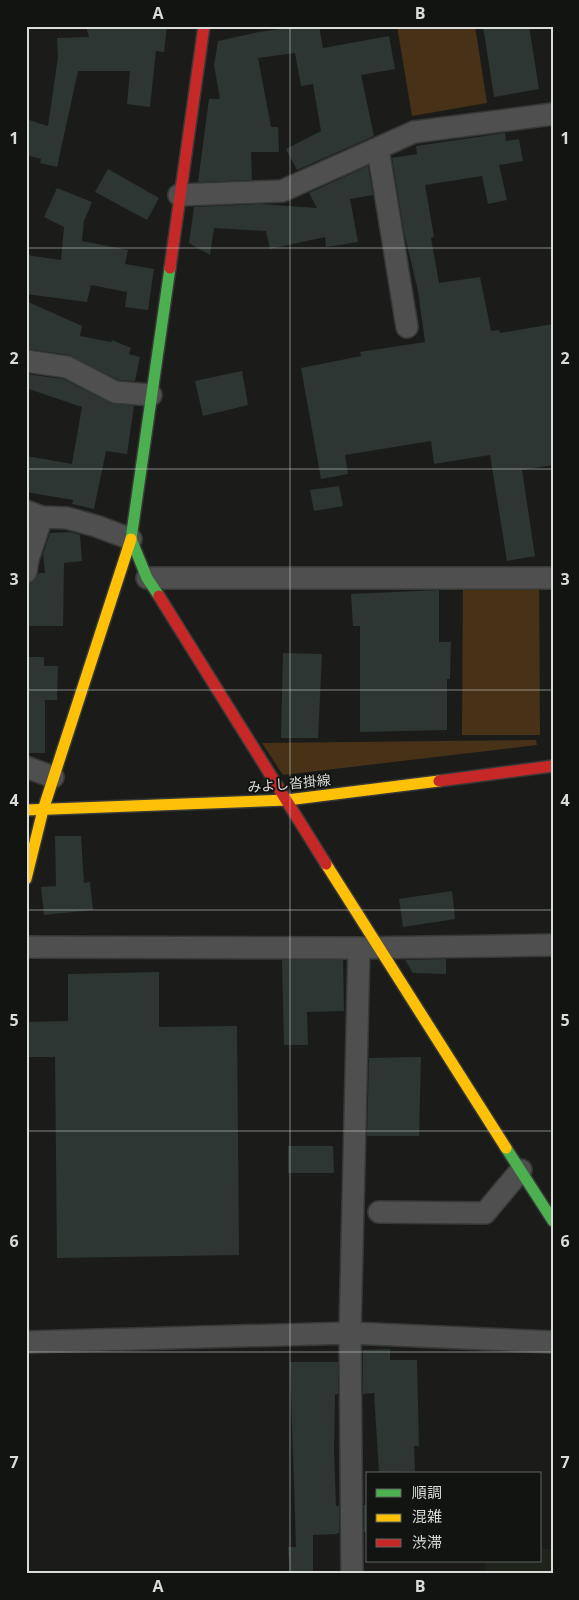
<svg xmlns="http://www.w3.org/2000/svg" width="579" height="1600" font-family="'Open Sans','Noto Sans JP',sans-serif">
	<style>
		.built { fill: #1e241c }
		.green { fill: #473217 }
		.building { fill: #2d3633 }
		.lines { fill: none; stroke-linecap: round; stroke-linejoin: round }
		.street-casing { stroke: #373937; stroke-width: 24 }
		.fast-casing { stroke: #373937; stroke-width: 14 }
		.slow-casing { stroke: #373937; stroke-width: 14 }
		.jam-casing { stroke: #373937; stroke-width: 14 }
		.street { stroke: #4e4f4e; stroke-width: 21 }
		.fast { stroke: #4caf50; stroke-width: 11 }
		.slow { stroke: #ffc107; stroke-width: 11 }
		.jam { stroke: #c62828; stroke-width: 11 }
		.grid { fill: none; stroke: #d9dcd9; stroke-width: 1; stroke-opacity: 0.55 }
		.labels { text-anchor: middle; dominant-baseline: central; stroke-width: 4; stroke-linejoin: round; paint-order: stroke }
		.street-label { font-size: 14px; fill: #d9dcd9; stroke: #111410 }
		.neatline { fill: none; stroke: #d9dcd9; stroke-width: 2 }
		.grid-label { font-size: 16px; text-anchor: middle; font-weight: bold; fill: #d9dcd9 }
	</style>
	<rect width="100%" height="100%" fill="#1b1c1a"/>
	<!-- built -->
	<path class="built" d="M540 1549H553V1574H485V1561H540Z"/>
	<!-- green -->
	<g class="green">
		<path d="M397 26H475L487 103 412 116Z"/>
		<path d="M463 581 539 582 540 735H462Z"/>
		<path d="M536 740 537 745 283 775 262 743Z"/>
	</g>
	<!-- building -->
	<g class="building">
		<path d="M86 26H167L164 52 156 51 150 107 127 104 130 71H78L57 167 40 163 41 159 26 155V119L48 126 58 57 57 38 89 37Z"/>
		<path d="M301 26H319L323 48 389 36 395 69 361 75 374 136 297 170 286 149 321 131 313 84 301 86 295 53 258 58 271 127H278L279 152H251L252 180 198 182 209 99H220L214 65 218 41 259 32Z"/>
		<path d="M483 26H529L539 89 494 97Z"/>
		<path d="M505 133 506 141 519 139 523 161 499 165 507 200 488 204 482 176 425 185 434 237 431 238 439 283 480 277 491 331 499 330 500 333 553 324V465L522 470 535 556 507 561 490 455 434 464 431 441 345 455 348 474 321 479 301 368 361 356 360 352 425 342 418 291 404 232 392 158 417 154 416 146Z"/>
		<path d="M368 166 373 195 350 199 358 242 326 247 325 237 270 249 266 231 214 228 210 255 189 243 194 207 260 204 317 208 309 193Z"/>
		<path d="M108 169 159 198 147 220 95 192Z"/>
		<path d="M57 188 92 202 84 221 82 241 128 250 125 264 154 269 148 310 125 307 127 292 91 285 87 302 26 294V255L61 260 64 227 44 217Z"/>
		<path d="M26 301 82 326 80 336 111 342 112 340 131 348 129 354 140 357 135 381 119 380 69 355 26 349Z"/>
		<path d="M242 371 248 405 203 416 195 381Z"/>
		<path d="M26 374 63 379 110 403 134 406 127 454 106 451 94 509 72 504 73 500 26 492V456L72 464 82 407 26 388Z"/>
		<path d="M339 486 343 506 314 511 310 490Z"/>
		<path d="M70 532 80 535 82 561 64 563 63 626H29V584L35 580 39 573H45L43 554 50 533Z"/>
		<path d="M439 590V642H451L450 679H447V730L360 732V626H353L351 594Z"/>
		<path d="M283 653 322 654 318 738H281Z"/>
		<path d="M29 657H44V666H58L57 700H45V753H28L26 709Z"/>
		<path d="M55 836H81L84 883 90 882 93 910 44 915 41 887 56 886Z"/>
		<path d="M452 891 455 919 403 927 399 899Z"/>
		<path d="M446 959V974L413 973 405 960Z"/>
		<path d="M282 960H343L344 1011 307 1012 308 1045H284Z"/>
		<path d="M159 972V1027L237 1026 239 1255 57 1258 55 1057H26V1022L68 1021V974Z"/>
		<path d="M421 1057 419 1136H367L369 1058Z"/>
		<path d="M288 1146H333L334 1173H288Z"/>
		<path d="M390 1349V1360H417L419 1446H414L415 1471 379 1472 374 1393 363 1394V1350Z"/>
		<path d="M290 1362H338V1394H335L334 1453 336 1506H339V1533H337V1534L313 1535V1574H290L288 1547H296Z"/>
		<rect x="364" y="1505" width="4" height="27"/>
	</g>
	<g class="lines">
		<defs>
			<g id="street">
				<path d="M378 149 407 327"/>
				<path d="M179 195 282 191 414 132 553 114"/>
				<path d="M26 361 67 367 115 392 151 395"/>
				<path d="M26 511 42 517 67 518 96 526 131 539"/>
				<path d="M26 572 28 559 42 517"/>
				<path d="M147 578H553"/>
				<path d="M26 767 53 777"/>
				<path d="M26 947 359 948 553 945"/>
				<path d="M379 1212 485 1213 521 1170"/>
				<path d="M26 1342 350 1333 553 1342"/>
				<path d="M352 1574 350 1333 359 948"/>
			</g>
			<g id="fast">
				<path d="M159 596 147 578 131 539 170 268"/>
				<path d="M506 1148 553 1221"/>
			</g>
			<g id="slow">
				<path d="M26 810 287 800 439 781"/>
				<path d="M326 864 506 1148"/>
				<path d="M26 879 43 810 131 539"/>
			</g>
			<g id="jam">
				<path d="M170 268 204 26"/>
				<path d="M159 596 326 864"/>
				<path d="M439 781 553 766"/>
			</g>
		</defs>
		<!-- street casing -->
		<use href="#street" class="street-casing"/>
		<!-- fast casing -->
		<use href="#fast" class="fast-casing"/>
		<!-- slow casing -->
		<use href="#slow" class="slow-casing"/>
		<!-- jam casing -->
		<use href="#jam" class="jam-casing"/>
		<!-- street -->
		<use href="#street" class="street"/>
		<!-- fast -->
		<use href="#fast" class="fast"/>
		<!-- slow -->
		<use href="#slow" class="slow"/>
		<!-- jam -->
		<use href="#jam" class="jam"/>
	</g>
	<!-- grid -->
	<path class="grid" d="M290 26V1574M26 248H553M26 469H553M26 690H553M26 910H553M26 1131H553M26 1352H553"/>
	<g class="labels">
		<!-- street labels -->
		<g class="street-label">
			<text transform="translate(289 783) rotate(-5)">みよし沓掛線</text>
		</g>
	</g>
	<!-- border -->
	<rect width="579" height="1600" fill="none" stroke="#111410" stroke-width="55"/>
	<!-- legend -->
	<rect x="366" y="1472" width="175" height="90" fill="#111410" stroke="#616460"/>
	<rect x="376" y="1489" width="25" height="8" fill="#4caf50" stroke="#616460"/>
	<text x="412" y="1498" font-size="15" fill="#d9dcd9">順調</text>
	<rect x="376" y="1514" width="25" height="8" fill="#ffc107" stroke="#616460"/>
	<text x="412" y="1522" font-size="15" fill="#d9dcd9">混雑</text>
	<rect x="376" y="1539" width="25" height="8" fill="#c62828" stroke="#616460"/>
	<text x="412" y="1548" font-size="15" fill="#d9dcd9">渋滞</text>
	<rect x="28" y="28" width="524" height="1544" class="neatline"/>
	<g class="grid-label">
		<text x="158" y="19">A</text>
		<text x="420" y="19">B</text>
		<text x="14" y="144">1</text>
		<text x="565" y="144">1</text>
		<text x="14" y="364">2</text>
		<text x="565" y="364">2</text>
		<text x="14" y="585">3</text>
		<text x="565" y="585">3</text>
		<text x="14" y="806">4</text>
		<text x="565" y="806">4</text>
		<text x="14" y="1026">5</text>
		<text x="565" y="1026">5</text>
		<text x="14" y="1247">6</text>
		<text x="565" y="1247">6</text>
		<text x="14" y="1468">7</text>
		<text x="565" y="1468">7</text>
		<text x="158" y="1592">A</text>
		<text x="420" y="1592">B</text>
	</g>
</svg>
